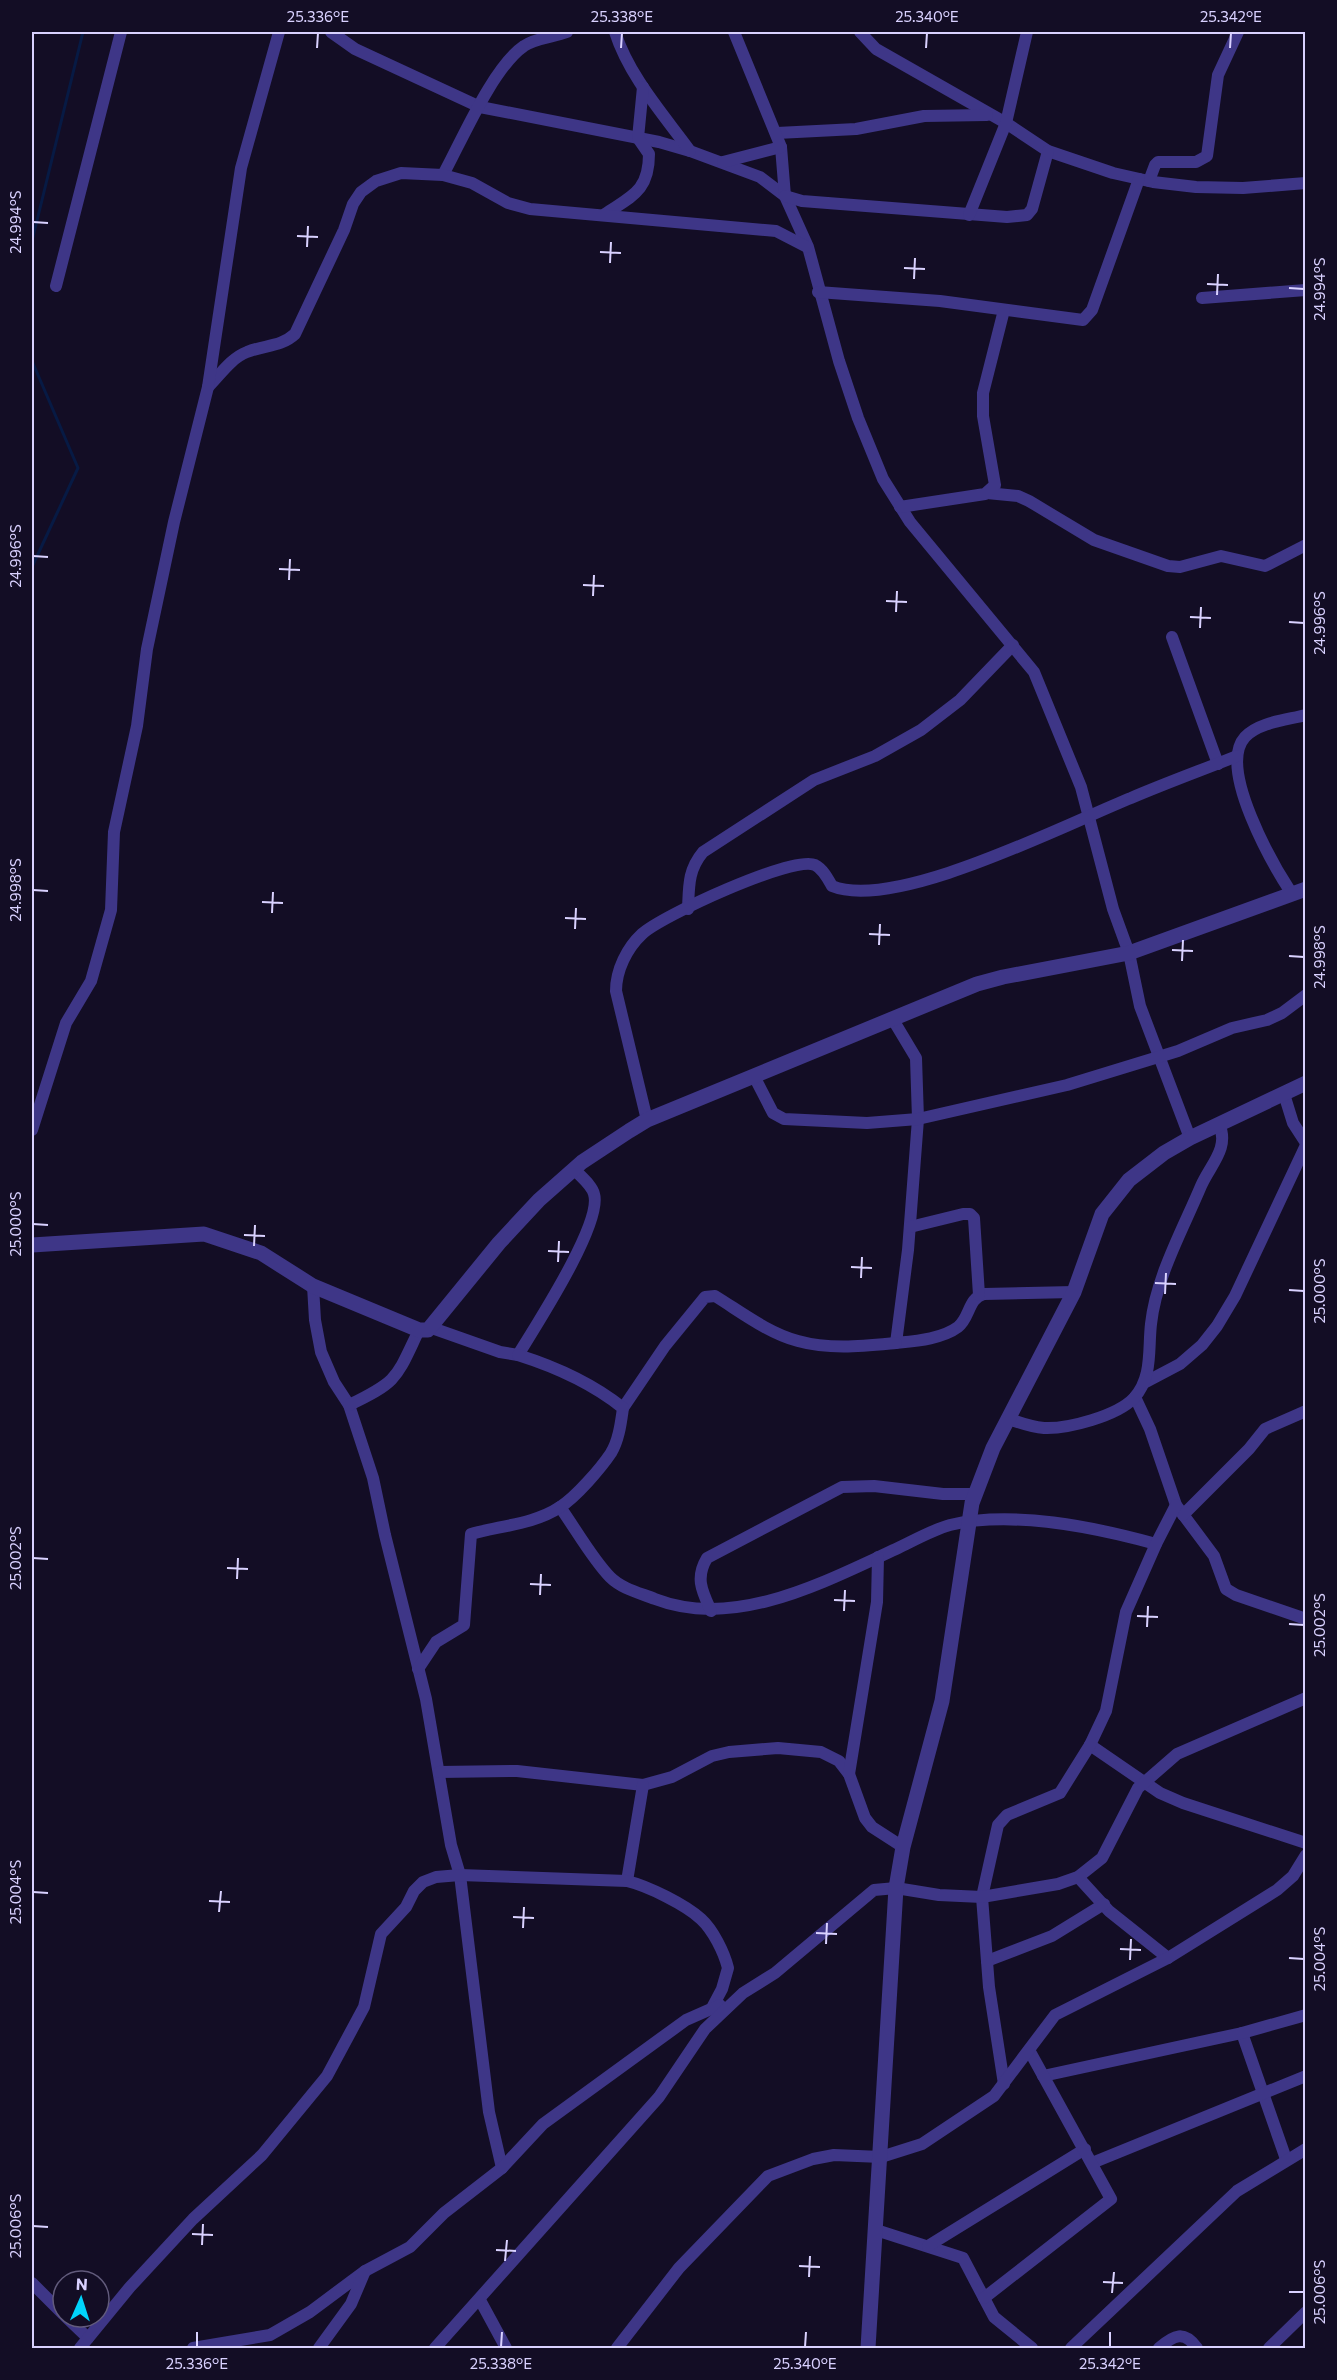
<svg xmlns="http://www.w3.org/2000/svg" width="1337" height="2380" font-family="Commissioner,sans-serif">
	<style>
		.lines { fill: none; stroke-linecap: round; stroke-linejoin: round }
		.stream { stroke: #071a44; stroke-width: 3 }
		.minor { stroke: #3e3687; stroke-width: 12 }
		.tertiary { stroke: #3e3687; stroke-width: 15 }
		.ticks { fill: none; stroke: #d9d1ff; stroke-width: 2 }
		.neatline { fill: none; stroke: #d9d1ff; stroke-width: 2 }
		.ticks-label { font-size: 15px; text-anchor: middle; fill: #d9d1ff }
	</style>
	<rect width="100%" height="100%" fill="#130d25"/>
	<g class="lines">
		<!-- stream -->
		<g class="stream">
			<path d="M32 241 83 32"/>
			<path d="M32 361 78 468 32 567"/>
		</g>
		<!-- minor -->
		<g class="minor">
			<path d="M331 32 355 49 480 107 659 142 690 151 760 177 785 196 808 247 839 361 858 418 883 479 910 522 1034 672 1081 787 1113 909 1129 953 1140 1006 1190 1138"/>
			<path d="M615 32C629 76 663 114 690 151"/>
			<path d="M860 32 876 49 1006 123 1048 151 1113 173 1153 182 1196 187 1243 188 1306 183"/>
			<path d="M777 133 856 129 924 116 987 115"/>
			<path d="M781 147 785 196"/>
			<path d="M723 162 781 147 734 32"/>
			<path d="M443 175C462 140 493 67 524 46 535 38 554 37 567 32"/>
			<path d="M1149 181 1155 165 1158 162H1196L1207 156 1218 75 1238 32"/>
			<path d="M785 196 802 201 1007 217 1027 215 1032 209 1048 151"/>
			<path d="M605 214C632 196 649 191 649 154L638 138 643 87"/>
			<path d="M969 215 1006 123 1027 32"/>
			<path d="M56 286 121 32"/>
			<path d="M818 292 940 301 1083 320 1092 310 1139 179"/>
			<path d="M1202 298 1306 290"/>
			<path d="M208 387C220 375 231 358 247 352 264 345 281 347 295 334L344 230 353 204 361 192 376 181 401 173 443 175 472 183 508 203 530 209 776 231 807 247"/>
			<path d="M987 493 1018 496 1029 501 1094 540 1168 566 1180 567 1221 556 1265 566 1306 545"/>
			<path d="M900 507 985 494 995 485 983 416V393L1004 310"/>
			<path d="M1172 637 1218 764"/>
			<path d="M1292 894C1273 865 1217 768 1245 737 1259 722 1287 720 1306 715"/>
			<path d="M688 909C689 886 688 870 703 852L814 780 875 756 921 730 960 700 1013 645"/>
			<path d="M892 1018 916 1058 918 1119 908 1250 896 1343C915 1341 942 1339 958 1327 970 1318 968 1298 984 1294L1074 1292"/>
			<path d="M754 1076 773 1113 784 1119 867 1123 918 1119 1067 1085 1178 1051 1232 1028 1267 1020 1282 1013 1306 995"/>
			<path d="M1284 1094 1293 1123 1306 1143"/>
			<path d="M647 1120 616 991C616 970 627 948 642 934 661 916 793 855 815 865 823 869 828 879 832 886 895 912 1066 824 1131 798 1166 783 1202 770 1237 756"/>
			<path d="M32 1130 66 1023 91 981 111 910 114 832 137 726 147 649 174 522 208 387 241 168 279 32"/>
			<path d="M910 1227 963 1214H970L974 1218 979 1295"/>
			<path d="M313 1286 315 1320 321 1352 334 1382 349 1405 373 1478 385 1535 426 1699 451 1845 460 1875 489 2112 502 2168"/>
			<path d="M432 1328 500 1352 518 1355C535 1327 603 1223 594 1194 592 1185 580 1176 574 1169"/>
			<path d="M1144 1383 1180 1364 1202 1345 1217 1326 1235 1296 1306 1145"/>
			<path d="M1135 1397 1150 1429 1176 1505 1214 1556 1226 1589 1236 1595 1306 1619"/>
			<path d="M349 1405C399 1381 396 1378 419 1330"/>
			<path d="M623 1408 665 1346 705 1297 715 1296C741 1312 768 1333 798 1341 830 1350 864 1346 896 1343"/>
			<path d="M1009 1419C1020 1423 1032 1427 1044 1428 1068 1429 1117 1416 1134 1398 1153 1377 1148 1349 1151 1324 1156 1277 1183 1229 1201 1186 1210 1165 1230 1148 1219 1124"/>
			<path d="M560 1507C575 1528 593 1560 610 1577 622 1589 640 1593 655 1599 735 1630 824 1582 896 1549 913 1541 932 1530 950 1525 1013 1510 1094 1527 1156 1544"/>
			<path d="M1183 1515 1249 1449 1265 1429 1306 1411"/>
			<path d="M711 1611C702 1591 695 1578 707 1558L842 1487 874 1486 943 1494H975"/>
			<path d="M418 1669 436 1642 464 1625 471 1534C499 1526 535 1524 560 1507 576 1497 601 1468 611 1453 619 1440 621 1422 623 1408 592 1383 556 1367 518 1355"/>
			<path d="M1090 1745 1160 1793 1183 1803 1306 1843"/>
			<path d="M439 1772 517 1771 643 1785 672 1777 712 1756 729 1752 778 1748 821 1752 839 1761 849 1774 865 1818 872 1827 903 1847"/>
			<path d="M849 1774 877 1602 878 1557"/>
			<path d="M1078 1877 1109 1911 1168 1958"/>
			<path d="M627 1881 643 1785"/>
			<path d="M987 1961 1052 1936 1104 1904"/>
			<path d="M1242 2033 1286 2159"/>
			<path d="M1043 2076 1242 2033 1306 2015"/>
			<path d="M1004 2084 989 1987 982 1897 998 1825 1007 1815 1060 1793 1090 1745 1106 1711 1126 1612 1156 1544 1176 1505"/>
			<path d="M1092 2163 1306 2076"/>
			<path d="M876 2230 963 2258 994 2317 1032 2348"/>
			<path d="M928 2246 1085 2149"/>
			<path d="M32 2283 63 2314"/>
			<path d="M984 2298 1111 2199 1029 2050"/>
			<path d="M480 2300 506 2348"/>
			<path d="M66 2317 88 2338"/>
			<path d="M80 2348 130 2287 193 2219 262 2155 327 2076 364 2007 381 1934 406 1907 414 1891 423 1882 436 1877 460 1875 627 1881C648 1886 686 1905 701 1919 713 1930 724 1952 728 1968L722 1989 713 2006"/>
			<path d="M193 2348 270 2335 310 2312 365 2271 410 2247 444 2213 502 2168 543 2124 686 2020 720 2005"/>
			<path d="M319 2348 351 2304 365 2271"/>
			<path d="M435 2348 659 2097 705 2029 743 1993 775 1973 874 1890 896 1888 939 1895 982 1897 1058 1884 1078 1877 1102 1858 1138 1788 1177 1754 1306 1698"/>
			<path d="M617 2348 679 2268 768 2176 813 2159 834 2155 881 2157 922 2144 994 2096 1055 2015 1168 1958 1277 1890 1293 1876 1306 1855"/>
			<path d="M1071 2348 1237 2191 1306 2149"/>
			<path d="M1159 2348C1174 2335 1184 2330 1197 2348"/>
			<path d="M1269 2348 1306 2312"/>
		</g>
		<!-- tertiary -->
		<g class="tertiary">
			<path d="M32 1245 204 1234 261 1253 313 1286 419 1330H428L499 1243 539 1200 582 1162 629 1131 647 1120 977 984 1003 977 1129 953 1306 889"/>
			<path d="M868 2348 896 1888 903 1847 942 1701 972 1503 993 1448 1074 1292 1102 1214 1129 1180 1164 1153 1190 1138 1306 1083"/>
		</g>
	</g>
	<!-- ticks -->
	<path class="ticks" d="M317 48 318 33M621 48 622 33M926 48 927 33M1230 48 1231 33M33 222 48 223M297 236 318 237M307 247 308 226M600 252 621 253M610 263 611 242M904 268 925 269M914 279 915 258M1207 284 1228 285M1289 288 1304 289M1217 295 1218 274M33 556 48 557M279 569 300 570M289 580 290 559M583 585 604 586M593 596 594 575M886 601 907 602M896 612 897 591M1190 617 1211 618M1289 622 1304 623M1200 628 1201 607M33 890 48 891M262 902 283 903M272 913 273 892M565 918 586 919M575 929 576 908M869 934 890 935M879 945 880 924M1172 950 1193 951M1289 956 1304 957M1182 961 1183 940M33 1224 48 1225M244 1235 265 1236M254 1246 255 1225M548 1251 569 1252M558 1262 559 1241M851 1267 872 1268M861 1278 862 1257M1155 1283 1176 1284M1289 1290 1304 1291M1165 1294 1166 1273M33 1558 48 1559M227 1568 248 1569M237 1579 238 1558M530 1584 551 1585M540 1595 541 1574M834 1600 855 1601M844 1611 845 1590M1137 1616 1158 1617M1289 1624 1304 1625M1147 1627 1148 1606M33 1892 48 1893M209 1901 230 1902M219 1912 221 1891M513 1917 534 1918M523 1928 524 1907M816 1933 837 1934M826 1944 827 1923M1120 1949 1141 1950M1289 1958 1304 1959M1130 1960 1131 1939M33 2226 48 2227M192 2234 213 2235M202 2245 203 2224M496 2250 516 2251M505 2261 507 2240M799 2266 820 2267M809 2277 810 2256M1103 2282 1123 2283M1289 2292H1304M1112 2293 1114 2272M197 2347V2332M501 2347 502 2332M805 2347 806 2332M1110 2347V2332"/>
	<!-- border -->
	<rect width="1337" height="2380" fill="none" stroke="#130d25" stroke-width="66"/>
	<!-- north arrow -->
	<g transform="translate(81 2299) rotate(3)"><circle r="28" fill="#130d25" stroke="#625b7c" stroke-width="1.5"/>
	<path d="M0-4.5L10 22L0 15L-10 22Z" fill="#00d4fc"/>
	<text y="-9" font-size="16" font-weight="bold" text-anchor="middle" fill="#d9d1ff">N</text>
	</g>
	<rect x="33" y="33" width="1271" height="2314" class="neatline"/>
	<g class="ticks-label">
		<text x="318" y="22">25.336°E</text>
		<text x="622" y="22">25.338°E</text>
		<text x="927" y="22">25.340°E</text>
		<text x="1231" y="22">25.342°E</text>
		<text transform="translate(16 222) rotate(-90)" y="5">24.994°S</text>
		<text transform="translate(1320 289) rotate(-90)" y="5">24.994°S</text>
		<text transform="translate(16 556) rotate(-90)" y="5">24.996°S</text>
		<text transform="translate(1320 623) rotate(-90)" y="5">24.996°S</text>
		<text transform="translate(16 890) rotate(-90)" y="5">24.998°S</text>
		<text transform="translate(1320 957) rotate(-90)" y="5">24.998°S</text>
		<text transform="translate(16 1224) rotate(-90)" y="5">25.000°S</text>
		<text transform="translate(1320 1291) rotate(-90)" y="5">25.000°S</text>
		<text transform="translate(16 1558) rotate(-90)" y="5">25.002°S</text>
		<text transform="translate(1320 1625) rotate(-90)" y="5">25.002°S</text>
		<text transform="translate(16 1892) rotate(-90)" y="5">25.004°S</text>
		<text transform="translate(1320 1959) rotate(-90)" y="5">25.004°S</text>
		<text transform="translate(16 2226) rotate(-90)" y="5">25.006°S</text>
		<text transform="translate(1320 2292) rotate(-90)" y="5">25.006°S</text>
		<text x="197" y="2369">25.336°E</text>
		<text x="501" y="2369">25.338°E</text>
		<text x="805" y="2369">25.340°E</text>
		<text x="1110" y="2369">25.342°E</text>
	</g>
</svg>
